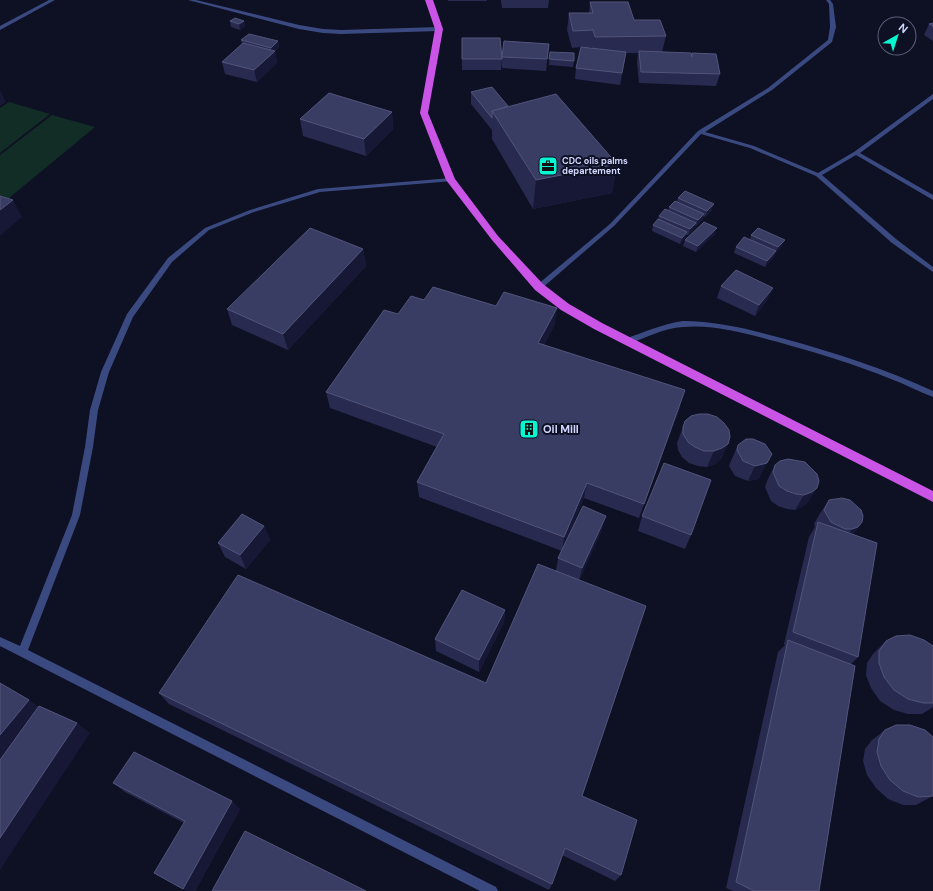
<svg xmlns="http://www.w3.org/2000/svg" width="933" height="891" font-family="'DM Sans',sans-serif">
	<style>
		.green { fill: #112d25 }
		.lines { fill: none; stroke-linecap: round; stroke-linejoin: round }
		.service { fill: #3a4a81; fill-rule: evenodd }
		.minor { fill: #3a4a81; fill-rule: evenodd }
		.trunk { fill: #c954e5; fill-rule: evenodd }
		.wall { fill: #282a50; fill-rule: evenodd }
		.shaded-wall { fill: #161836 }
		.building { fill: #3a3d63; stroke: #52557b }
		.labels { text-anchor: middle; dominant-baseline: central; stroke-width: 4; stroke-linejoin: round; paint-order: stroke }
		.far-poi-label { font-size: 9px; font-weight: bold; fill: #d1d7fe; stroke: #0e1023; text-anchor: start }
		.poi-label { font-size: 11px; font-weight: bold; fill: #d1d7fe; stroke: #0e1023; text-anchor: start }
	</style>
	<rect width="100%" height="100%" fill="#0e1023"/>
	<!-- green -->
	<g class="green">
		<path d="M9 102 50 114 0 153V108Z"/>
		<path d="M52 115 95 127 3 203 0 202V155Z"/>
	</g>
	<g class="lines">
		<!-- service -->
		<g class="service">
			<path d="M188 0H196L299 25 323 29 341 30 439 27 442 29 439 31 341 34 323 33 299 29Z"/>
			<path d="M451 178 454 180 453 181 320 192 254 212 209 230 172 262 133 317 109 372 98 410 93 447 80 515 28 650 496 887 498 891H480L0 646V637L20 646 72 515 85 447 90 410 101 372 127 314 168 258 205 228 250 210 318 189Z"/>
		</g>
		<!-- minor -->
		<g class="minor">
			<path d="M49 0H55L0 30V26Z"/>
			<path d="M826 0H830L833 4 836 27 832 42 772 90 705 132 754 146 818 173 854 152 933 94V99L860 153 933 195V200L856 155 822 175 896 239 933 267V272L892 243 816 176 750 148 701 134 614 226 541 289H537L536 287 537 285 610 224 698 131 768 88 828 40 830 27 829 4Z"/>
			<path d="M683 321C718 321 752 330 785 339 836 353 885 369 933 391V397C919 392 905 384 891 379 854 364 817 353 778 342 748 334 715 324 683 327 663 328 646 338 628 344L624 341 625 339C644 332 663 324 683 321Z"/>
		</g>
		<!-- trunk -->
		<path class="trunk" d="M425 0H433L443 29 428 113 455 179 498 236 543 284 569 304 602 323 933 491V502L594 329 561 310 535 290 492 240 446 180 420 113 435 29Z"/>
	</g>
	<!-- wall -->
	<g class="wall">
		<rect x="448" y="0" width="39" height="1"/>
		<path d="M501 0H549L548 8H502Z"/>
		<path d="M590 2 634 20 666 36 662 52 691 55 692 53 720 74 716 86 639 83 637 63 638 53H626L620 85 575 79 576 68 581 47 572 48 567 30 569 13H589ZM582 47H591L592 48Z"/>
		<path d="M230 21H244L245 26 240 30 231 27Z"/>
		<path d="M933 23V41L924 35 929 24Z"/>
		<path d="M462 38 502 59 501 70H462Z"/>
		<path d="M241 40 278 41 279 47 275 51 277 63 257 82 225 74 222 62 242 44Z"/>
		<path d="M549 44 546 71 502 68V57Z"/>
		<path d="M550 52 574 61 573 67 549 65Z"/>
		<path d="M471 92 508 106 617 164 612 193 533 209 492 139V130L471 104Z"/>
		<path d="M392 112 393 129 366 156 303 136 300 119Z"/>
		<path d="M678 198 712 210 705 217 704 216 702 220 696 226H695L694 229 688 235H686L685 238 680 244 652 231 653 225 658 219 659 216 668 211 669 207 677 201Z"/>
		<path d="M715 234 696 252 683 246 685 240Z"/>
		<path d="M751 235 782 246 775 253 774 257 765 267 734 253 736 247 750 240Z"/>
		<path d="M363 249 366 266 288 350 232 325 227 309Z"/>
		<path d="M721 286 768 299 755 316 717 298Z"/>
		<path d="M424 300 555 324 544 345 680 407 639 518 584 498 562 551 419 497 417 482 437 447 330 408 326 392 398 314Z"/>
		<path d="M683 427 728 444 721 459 715 464 707 467 698 466 689 463 682 457 678 450 677 443Z"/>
		<path d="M746 439 759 479 748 481 735 476 729 466 731 461 738 445Z"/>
		<path d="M775 465 817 488 807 503 802 507 795 510 787 509 778 506 771 501 765 487 767 481Z"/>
		<path d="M829 500 862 522 853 534 858 657 851 664 819 891H733L726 888 778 652 785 645 784 644 809 537 815 527 814 524 819 515Z"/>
		<path d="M642 516 691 535 685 549 638 531Z"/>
		<path d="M264 526 270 540 246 569 225 557 218 543Z"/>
		<path d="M602 530 579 580 582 796 621 875 615 881 562 855 552 884 549 890 169 704 159 693 486 683 556 571 558 558Z"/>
		<path d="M505 610 504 622 479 672 436 651 435 639Z"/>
		<path d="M886 641 933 646V707L922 714H908L894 710 880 701 871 688 866 675 867 663 873 654Z"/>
		<path d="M885 730 933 796 916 805H903L888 799 876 788 867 775 863 761 865 749 872 740Z"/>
		<path d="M113 783 240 809 195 891H187L184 823 125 792Z"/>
	</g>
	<!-- shaded-wall -->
	<g class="shaded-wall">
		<path d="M244 21 245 26 240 30 239 24Z"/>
		<path d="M278 41 279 47 272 54 271 48Z"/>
		<path d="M275 51 277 63 257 82 254 70Z"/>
		<path d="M0 90 6 102 0 106Z"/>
		<path d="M392 112 393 129 366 156 364 139Z"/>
		<path d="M617 164 612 193 533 209 536 180Z"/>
		<path d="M13 200 22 217 0 236V210Z"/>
		<path d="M714 204 712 210 705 217 707 211Z"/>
		<path d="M704 214 702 220 696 226 698 220Z"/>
		<path d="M696 223 694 229 688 235 690 229Z"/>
		<path d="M717 228 715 234 696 252 698 246Z"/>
		<path d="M687 232 685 238 680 244 682 238Z"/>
		<path d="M785 240 782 246 775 253 778 247Z"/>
		<path d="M363 249 366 266 288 350 283 334Z"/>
		<path d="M776 251 774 257 765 267 767 261Z"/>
		<path d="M773 288 768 299 755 316 759 305Z"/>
		<path d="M557 308 555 324 536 360 538 343Z"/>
		<path d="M685 390 680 407 639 518 644 504Z"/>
		<path d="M728 444 721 459 715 464 707 467 714 451Z"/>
		<path d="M767 463 759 479 748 481 755 466Z"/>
		<path d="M587 483 584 498 562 551 564 537Z"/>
		<path d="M817 488 807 503 802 507 795 510 804 495Z"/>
		<path d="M606 516 602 530 579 582 582 568Z"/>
		<path d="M862 522 851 537 841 543 852 529Z"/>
		<path d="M264 526 270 540 246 569 240 555Z"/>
		<path d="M505 610 504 622 479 672V660Z"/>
		<path d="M29 700 43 710 0 764V735Z"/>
		<path d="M77 723 90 733 0 870V838Z"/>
		<path d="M232 801 240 809 195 891H187L183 889Z"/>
	</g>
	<!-- building -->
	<g class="building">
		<path d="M590 2H628L634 20H660L666 36 595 37 593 30 573 31 569 13H593Z"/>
		<path d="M235 18 244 21 239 24 230 21Z"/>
		<path d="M933 23V26L929 24Z"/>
		<path d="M249 34 278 41 271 48 241 40Z"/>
		<path d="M462 38H500L502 59H462Z"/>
		<path d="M504 41 549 44 547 59 502 57Z"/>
		<path d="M243 43 275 51 254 70 222 62Z"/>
		<path d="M581 47 626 52 622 73 576 68Z"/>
		<path d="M639 51 691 53 692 57V53L716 54 720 74 641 72Z"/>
		<path d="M550 52 574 53V61L549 59Z"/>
		<path d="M492 87 508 106 492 111V118L471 92Z"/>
		<path d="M329 93 392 112 364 139 300 119Z"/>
		<path d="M556 94 617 164 536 180 492 111Z"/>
		<path d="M685 191 714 204 707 211 678 198Z"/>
		<path d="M0 196 13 200 0 210Z"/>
		<path d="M675 201 704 214 698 220 669 207Z"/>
		<path d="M665 209 696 223 690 229 659 216Z"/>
		<path d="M658 219 687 232 682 238 653 225Z"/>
		<path d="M704 222 717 228 698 246 685 240Z"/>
		<path d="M310 228 363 249 283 334 227 309Z"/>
		<path d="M758 228 785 240 778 247 751 235Z"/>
		<path d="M744 237 776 251 767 261 736 247Z"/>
		<path d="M736 270 773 288 759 305 721 286Z"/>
		<path d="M433 287 496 306 504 292 557 308 538 343 685 390 644 504 587 483 564 537 417 482 444 434 326 392 384 310 398 314 411 296 424 300Z"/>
		<path d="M699 414H708L717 417 724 423 729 430 730 437 728 444 722 448 714 451H704L695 447 688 442 683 434V427L685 421 691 416Z"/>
		<path d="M746 439H753L765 444 772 454 767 463 755 466 743 461 737 450 738 445Z"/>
		<path d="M788 459 805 462 817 474 819 481 817 488 812 492 804 495 796 494 787 491 779 486 773 472 775 465 780 461Z"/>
		<path d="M664 463 711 480 691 535 642 516Z"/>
		<path d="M842 498 850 500 861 510 863 516 862 522 858 527 852 529H845L831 522 824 510 829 500Z"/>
		<path d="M583 506 606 516 582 568 558 558Z"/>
		<path d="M242 514 264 526 240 555 218 543Z"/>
		<path d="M818 522 877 543 858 657 793 632Z"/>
		<path d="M538 564 646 606 582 796 637 820 621 875 565 848 552 884 159 693 238 575 486 683Z"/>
		<path d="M462 590 505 610 479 660 435 639Z"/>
		<path d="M910 635 924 640 933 646V703H923L908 699 894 690 884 677 879 663V651L886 641 896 636Z"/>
		<path d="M788 640 855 666 819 891H754L736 882Z"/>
		<path d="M0 683 29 700 0 735Z"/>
		<path d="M39 706 77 723 0 838V760Z"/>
		<path d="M896 725H910L925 730 933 737V796L918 797 903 791 890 780 881 766 877 752 879 739 885 730Z"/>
		<path d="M134 752 232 801 183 889 154 873 185 821 113 783Z"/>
		<path d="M245 831 366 891H212Z"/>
	</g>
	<!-- icons -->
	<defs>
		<symbol id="office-square" viewBox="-11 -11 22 22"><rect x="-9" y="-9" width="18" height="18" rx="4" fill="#05f6d0" stroke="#0e1023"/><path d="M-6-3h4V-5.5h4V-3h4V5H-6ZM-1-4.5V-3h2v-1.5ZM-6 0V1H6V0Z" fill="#111"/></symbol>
		<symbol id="building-square" viewBox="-11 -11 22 22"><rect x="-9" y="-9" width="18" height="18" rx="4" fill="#05f6d0" stroke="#0e1023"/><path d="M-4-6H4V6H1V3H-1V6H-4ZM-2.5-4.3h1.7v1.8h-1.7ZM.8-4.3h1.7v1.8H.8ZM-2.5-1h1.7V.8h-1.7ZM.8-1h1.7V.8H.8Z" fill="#111"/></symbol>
	</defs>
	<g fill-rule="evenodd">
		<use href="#office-square" x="537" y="155" width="22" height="22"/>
		<use href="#building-square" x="518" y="418" width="22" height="22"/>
	</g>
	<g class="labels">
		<!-- far-poi labels -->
		<g class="far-poi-label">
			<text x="562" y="161">CDC oils palms<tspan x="562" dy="10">departement</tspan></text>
		</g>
		<!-- poi labels -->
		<g class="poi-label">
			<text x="543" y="429">Oil Mill</text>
		</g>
	</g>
	<!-- north arrow -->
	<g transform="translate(897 36) rotate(39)"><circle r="19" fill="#0e1023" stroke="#5c607b"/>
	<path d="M0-3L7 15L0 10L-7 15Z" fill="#05f6d0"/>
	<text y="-6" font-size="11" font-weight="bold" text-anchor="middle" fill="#d1d7fe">N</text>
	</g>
</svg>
